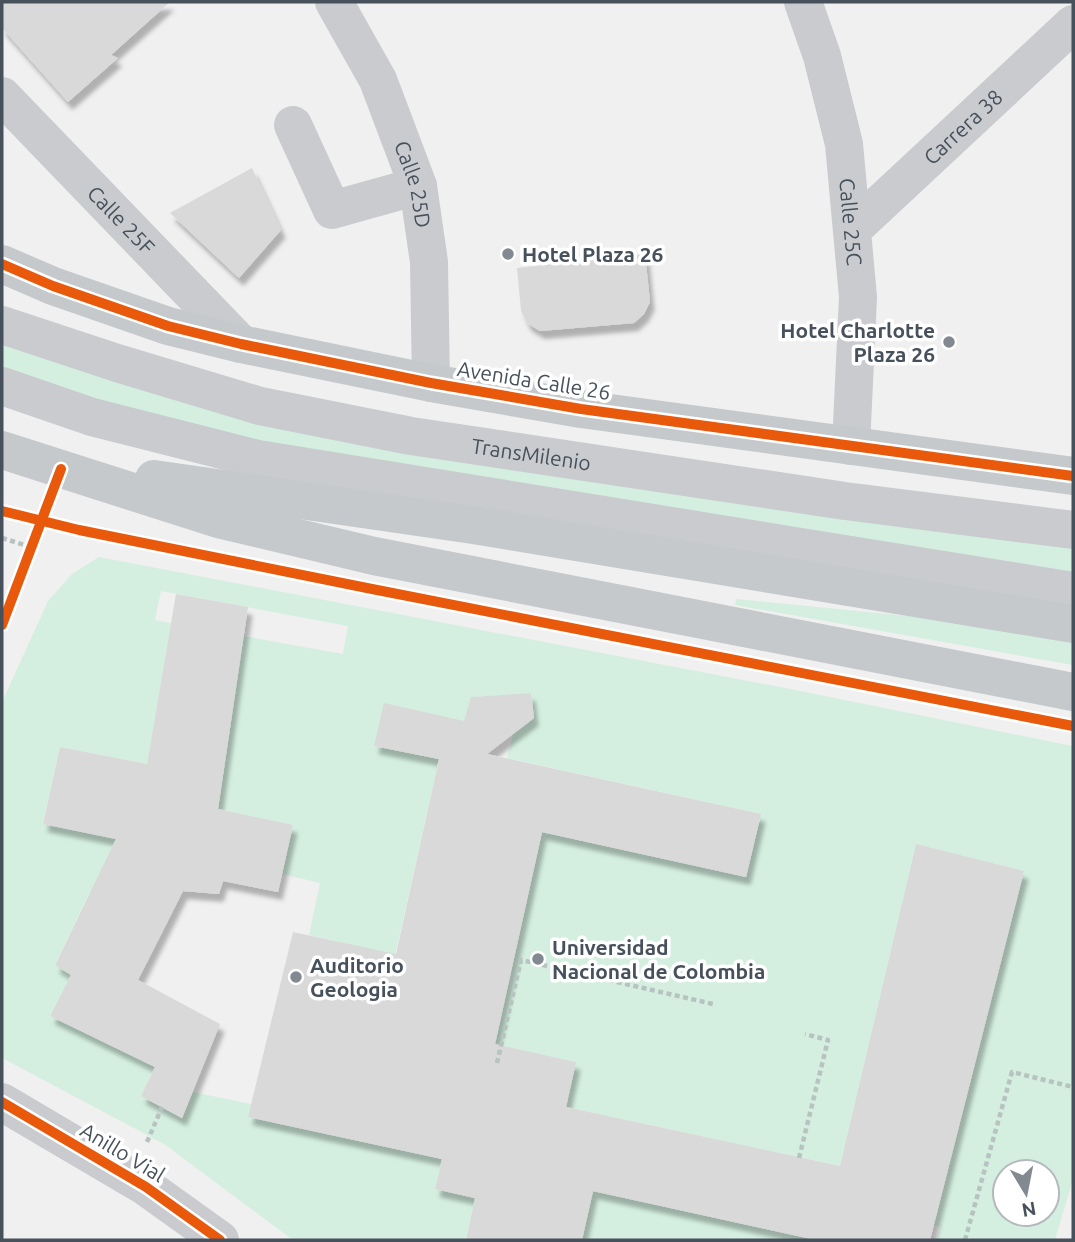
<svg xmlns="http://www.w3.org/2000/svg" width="1075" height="1242" font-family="Ubuntu,sans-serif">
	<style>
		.green { fill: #d4efe0; fill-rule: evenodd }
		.building { fill: #d9d9da; filter: url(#shadow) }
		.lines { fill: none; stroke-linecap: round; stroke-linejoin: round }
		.path { stroke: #b7c3c0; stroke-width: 4.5; stroke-dasharray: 5 3.5; stroke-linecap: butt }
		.minor { stroke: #c9cbce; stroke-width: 38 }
		.major { stroke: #c6c9cc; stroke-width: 38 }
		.cycleway-casing { stroke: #fff; stroke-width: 15 }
		.cycleway { stroke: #e8590c; stroke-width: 10 }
		.poi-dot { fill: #828990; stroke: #fff; stroke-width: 2.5 }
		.labels { text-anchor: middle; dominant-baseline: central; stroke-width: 7; stroke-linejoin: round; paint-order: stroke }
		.street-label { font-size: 21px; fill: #47515c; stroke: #fff }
		.poi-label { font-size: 21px; font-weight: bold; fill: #47515c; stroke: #fff; text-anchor: start }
	</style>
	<defs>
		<filter id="shadow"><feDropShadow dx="4.5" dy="8" stdDeviation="2" flood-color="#0004"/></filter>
	</defs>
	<rect width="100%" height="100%" fill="#f0f0f0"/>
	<!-- green -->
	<g class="green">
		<path d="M2 338 1073 548V573L242 439 70 392 2 368Z"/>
		<path d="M99 557 785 688 1073 746V1179L1055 1240H937L940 1227 933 1225 1024 871 916 844 840 1166 566 1107 576 1062 507 1047 491 1061 542 832 746 877 761 814 507 758 513 734 534 718 531 693 472 697 464 721 374 746 439 759 373 1054 349 944 309 935 320 883 282 874 293 825 218 809 243 636 343 654 348 626 161 591 155 620 171 623 147 764 60 747 43 823 168 850 109 899 90 892 55 964 71 975 50 1016 155 1067 141 1096 182 1118 193 1092 251 1104 249 1117 442 1159 435 1189 475 1198 466 1240H293L164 1144 2 1058V702L48 601 72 574ZM1005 1172H1047V1214H1005Z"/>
		<path d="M736 599 958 621 1073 643V665L735 605Z"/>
		<path d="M593 1191 816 1240H582Z"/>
	</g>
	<!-- building -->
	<g class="building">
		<path d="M2 2H170L111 55 118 58 68 102 2 28Z"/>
		<path d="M252 168 281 230 239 278 170 213Z"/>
		<path d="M645 254 650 302 644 314 634 323 540 331 527 323 521 310 517 268Z"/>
		<path d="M176 594 248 607 218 809 293 825 278 892 223 881 219 894 183 891 138 980 220 1024 182 1118 141 1096 155 1067 50 1016 71 975 55 965 116 839 43 824 60 747 147 764Z"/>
		<path d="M531 693 534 718 487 754 761 814 746 877 542 832 495 1044 576 1062 566 1107 840 1166 916 844 1024 871 930 1240H816L593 1191 582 1240H466L475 1198 435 1189 442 1159 248 1117 293 932 396 954 439 759 374 746 384 703 464 721 471 697Z"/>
	</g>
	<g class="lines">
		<!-- path -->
		<g class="path">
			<path d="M2 538 31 547"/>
			<path d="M497 1063 521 960 713 1004"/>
			<path d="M147 1142 162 1107"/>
			<path d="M799 1158 828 1040 805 1034"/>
			<path d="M965 1240 1012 1072 1073 1087"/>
		</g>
		<!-- minor -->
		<g class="minor">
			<path id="s1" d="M334 2 378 80 418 186 429 262 431 383"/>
			<path id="s2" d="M803 2 822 56 844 144 858 297 851 446"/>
			<path id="s3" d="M2 96 241 344"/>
			<path d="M293 125 332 210 418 186"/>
			<path id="s4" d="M853 229 1073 24"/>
			<path id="s5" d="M2 325 117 363 260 406 411 436 845 501 1073 530"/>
			<path d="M2 386 92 417 258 459 1073 591"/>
			<path d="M2 1102 146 1187 220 1240"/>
		</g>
		<!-- major -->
		<g class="major">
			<path d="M2 264 53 286 168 326 241 344 431 383 581 409 1073 476"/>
			<path d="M2 450 218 519 374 556 1073 692"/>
			<path d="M154 479 473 525 1073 624"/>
		</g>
		<defs>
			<g id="cycleway">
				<path d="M2 264 53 286 168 326 241 344 431 383 581 409 1073 476"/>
				<path d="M2 511 79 530 372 589 1073 726"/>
				<path d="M2 625 61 469"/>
				<path d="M2 1102 146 1187 220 1240"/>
			</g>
		</defs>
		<!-- cycleway casing -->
		<use href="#cycleway" class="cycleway-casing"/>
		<!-- cycleway -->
		<use href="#cycleway" class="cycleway"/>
	</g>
	<!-- markers -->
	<g class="poi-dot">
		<circle cx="508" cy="254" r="7"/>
		<circle cx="949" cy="342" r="7"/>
		<circle cx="538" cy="959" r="7"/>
		<circle cx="296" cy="977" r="7"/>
	</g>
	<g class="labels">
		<!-- street labels -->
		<g class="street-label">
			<text stroke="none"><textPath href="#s4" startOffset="150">Carrera 38</textPath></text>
			<text stroke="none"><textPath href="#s1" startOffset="200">Calle 25D</textPath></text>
			<text stroke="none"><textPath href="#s3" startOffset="172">Calle 25F</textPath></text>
			<text stroke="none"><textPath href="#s2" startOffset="226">Calle 25C</textPath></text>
			<text transform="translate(534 380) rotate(9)">Avenida Calle 26</text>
			<text stroke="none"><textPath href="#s5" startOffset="546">TransMilenio</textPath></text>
			<text transform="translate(123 1152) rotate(31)">Anillo Vial</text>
		</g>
		<!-- poi labels -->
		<g class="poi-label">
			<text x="522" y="254">Hotel Plaza 26</text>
			<text x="935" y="330" text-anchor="end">Hotel Charlotte<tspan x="935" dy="24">Plaza 26</tspan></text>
			<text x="552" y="947">Universidad<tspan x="552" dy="24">Nacional de Colombia</tspan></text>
			<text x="310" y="965">Auditorio<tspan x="310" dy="24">Geologia</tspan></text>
		</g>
	</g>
	<!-- border -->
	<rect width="1075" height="1242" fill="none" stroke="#47515c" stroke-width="7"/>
	<!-- north arrow -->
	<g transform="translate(1026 1193) rotate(170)"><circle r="33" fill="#ffffff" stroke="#b5b9be" stroke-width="2"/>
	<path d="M0-5L12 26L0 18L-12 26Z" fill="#828990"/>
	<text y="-10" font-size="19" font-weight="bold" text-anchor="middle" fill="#47515c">N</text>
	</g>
</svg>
